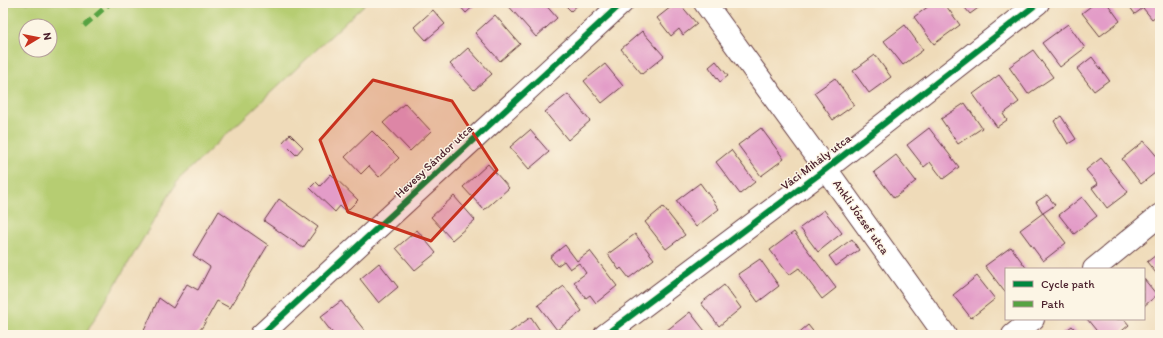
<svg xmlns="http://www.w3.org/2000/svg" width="1163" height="338" font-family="Itim,sans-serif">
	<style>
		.green { fill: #b6cd72; stroke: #80764e; fill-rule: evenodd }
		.building { fill: #e39cc8 }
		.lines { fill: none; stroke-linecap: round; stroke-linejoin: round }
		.minor-casing { stroke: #633b40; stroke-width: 24 }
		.minor { stroke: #fff; stroke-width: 22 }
		.quiet { stroke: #56a243; stroke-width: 5; stroke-dasharray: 10 5; stroke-linecap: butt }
		.cycleway-casing { stroke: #fcf5e5; stroke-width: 8 }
		.cycleway { stroke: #00873e; stroke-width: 6 }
		.marked { fill: #c8321e; fill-opacity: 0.2; stroke: #c8321e; stroke-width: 3; stroke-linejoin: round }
		.labels { text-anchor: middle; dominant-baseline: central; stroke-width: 3; stroke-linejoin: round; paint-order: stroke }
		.street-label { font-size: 12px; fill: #4a1f2b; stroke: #fcf5e5 }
	</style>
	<rect width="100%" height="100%" fill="#fcf5e5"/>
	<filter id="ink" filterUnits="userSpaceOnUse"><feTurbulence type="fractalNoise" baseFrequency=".025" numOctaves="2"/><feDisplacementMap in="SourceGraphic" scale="8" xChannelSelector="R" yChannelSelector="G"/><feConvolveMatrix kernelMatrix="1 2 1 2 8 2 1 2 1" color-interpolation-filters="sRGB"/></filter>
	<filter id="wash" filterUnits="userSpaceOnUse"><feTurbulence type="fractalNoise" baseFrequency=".012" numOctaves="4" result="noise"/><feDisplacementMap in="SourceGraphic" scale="16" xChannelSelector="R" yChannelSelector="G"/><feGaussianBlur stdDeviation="0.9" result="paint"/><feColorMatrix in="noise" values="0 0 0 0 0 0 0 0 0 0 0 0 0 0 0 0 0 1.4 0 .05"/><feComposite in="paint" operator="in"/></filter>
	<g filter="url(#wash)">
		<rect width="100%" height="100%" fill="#efdbb9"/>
		<!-- green -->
		<path class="green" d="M3 3H366L179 179 85 335H3ZM26 26H50V50H26Z"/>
		<g id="blocks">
			<!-- building -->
			<g class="building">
				<path d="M457 3H477L466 13Z"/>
				<path d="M506 3H544L557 18 536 37Z"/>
				<path d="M563 3H580L571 11Z"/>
				<path d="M676 3H679L697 24 683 35 679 29 671 36 657 18Z"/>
				<path d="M933 3H944L960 25 934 44 914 17Z"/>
				<path d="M961 3H985L970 14Z"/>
				<path d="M1095 3H1107L1120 21 1100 36 1082 13Z"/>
				<path d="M1127 3H1158L1160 5V13L1152 19 1143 8 1135 14Z"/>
				<path d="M433 10 445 24 426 40 414 27Z"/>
				<path d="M495 15 520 44 500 61 475 33Z"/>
				<path d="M1068 24 1085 48 1060 67 1042 43Z"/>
				<path d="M905 25 923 50 903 65 884 41Z"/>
				<path d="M642 31 664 56 642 74 621 49Z"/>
				<path d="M468 48 492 74 474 90 450 64Z"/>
				<path d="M1033 50 1053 77 1028 94 1009 67Z"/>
				<path d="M875 55 891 77 869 93 853 71Z"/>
				<path d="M1092 57 1109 80 1094 91 1077 69Z"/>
				<path d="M716 61 728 76 720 82 709 67Z"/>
				<path d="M605 64 623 86 602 103 584 81Z"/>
				<path d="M999 75 1019 102 1003 114 1007 120 997 127 973 94Z"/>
				<path d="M835 78 854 105 833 120 814 93Z"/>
				<path d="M568 94 590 121 568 140 545 112Z"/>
				<path d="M405 103 431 131 410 151 383 123Z"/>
				<path d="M965 103 982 128 958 144 941 119Z"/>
				<path d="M1061 116 1076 139 1068 144 1054 121Z"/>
				<path d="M761 128 784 159 761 176 738 145Z"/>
				<path d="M929 128 959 167 943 179 930 162 924 167 907 145Z"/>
				<path d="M530 130 549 152 529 169 510 147Z"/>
				<path d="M372 131 399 158 379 177 369 166 361 174 345 157Z"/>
				<path d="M290 134 303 147 296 155 283 142Z"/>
				<path d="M1144 141 1160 160V169L1141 184 1122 159Z"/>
				<path d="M731 150 755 182 740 194 716 162Z"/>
				<path d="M896 155 916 181 894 198 874 172Z"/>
				<path d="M1101 158 1128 192 1107 208 1092 188 1098 184 1086 170Z"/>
				<path d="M488 164 509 188 484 210 463 187Z"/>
				<path d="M331 174 358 200 346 212 340 206 335 212 310 188 316 182 320 186Z"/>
				<path d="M700 183 719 209 696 227 676 201Z"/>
				<path d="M1047 195 1055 205 1043 213 1066 243 1043 261 1020 230 1043 213 1036 202Z"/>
				<path d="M454 196 475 220 452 240 431 217Z"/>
				<path d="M1082 197 1097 216 1074 234 1059 215Z"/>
				<path d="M279 199 318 227 303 248 264 221Z"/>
				<path d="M663 207 685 235 666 249 645 222Z"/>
				<path d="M824 210 842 233 818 252 800 228Z"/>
				<path d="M219 211 268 245 230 308 217 301 203 326 196 335H142L159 298 173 308 187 284 198 290 210 267 193 255Z"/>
				<path d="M417 230 436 253 415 270 396 248Z"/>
				<path d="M794 232 836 288 822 299 799 268 789 275 770 250Z"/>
				<path d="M635 234 654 259 629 278 621 268 619 270 608 254Z"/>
				<path d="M852 239 859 250 836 266 829 256Z"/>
				<path d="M565 245 577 261 590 251 617 286 596 303 590 295 586 298 574 282 586 273 579 263 570 269 564 261 557 266 550 257Z"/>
				<path d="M1011 247 1027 269H1006V290L1004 291 985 266Z"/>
				<path d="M1160 252V278L1147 262Z"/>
				<path d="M760 259 779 286 758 302 738 274Z"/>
				<path d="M379 263 398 287 379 303 360 279Z"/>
				<path d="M977 276 995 299 971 318 953 295Z"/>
				<path d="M1144 279 1157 295 1144 306Z"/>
				<path d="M724 285 741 308 719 326 701 303Z"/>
				<path d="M564 286 582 311 557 330 538 305Z"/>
				<path d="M341 301 365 331 360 335H334L320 317Z"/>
				<path d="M690 312 708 335H669L666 331Z"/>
				<path d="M531 317 543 335H506Z"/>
				<path d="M1087 319H1124L1129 325 1117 335H1100Z"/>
				<path d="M808 325 816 335H796Z"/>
				<path d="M1072 326 1080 335H1060Z"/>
			</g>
		</g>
	</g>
	<g filter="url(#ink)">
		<use href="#blocks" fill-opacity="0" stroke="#633b40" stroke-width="1"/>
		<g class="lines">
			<defs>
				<g id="minor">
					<path d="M705 3 826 169 945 335"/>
					<path d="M1094 269 1160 215"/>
					<path d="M261 335 622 3"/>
					<path d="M605 335 826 169 1038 3"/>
					<path d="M1013 335 1033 319"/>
				</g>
			</defs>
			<!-- minor casing -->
			<use href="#minor" class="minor-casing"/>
			<!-- minor -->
			<use href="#minor" class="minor"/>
			<!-- quiet -->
			<path class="quiet" d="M84 26 110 3"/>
			<defs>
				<g id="cycleway">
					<path d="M261 335 622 3"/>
					<path d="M605 335 826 169 1038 3"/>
				</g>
			</defs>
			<!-- cycleway casing -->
			<use href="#cycleway" class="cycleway-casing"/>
			<!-- cycleway -->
			<use href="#cycleway" class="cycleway"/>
		</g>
	</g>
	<!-- marked area -->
	<path class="marked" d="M373 80 452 101 497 170 431 241 348 212 320 140Z"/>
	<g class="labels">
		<!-- street labels -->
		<g class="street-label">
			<text transform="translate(434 161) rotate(-43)">Hevesy Sándor utca</text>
			<text transform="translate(816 162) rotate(-37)">Váci Mihály utca</text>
			<text transform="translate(861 217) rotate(55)">Ankli József utca</text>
		</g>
	</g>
	<!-- margin -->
	<rect width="1163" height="338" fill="none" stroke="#fcf5e5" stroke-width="16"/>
	<!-- legend -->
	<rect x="1005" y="268" width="140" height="52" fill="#fcf5e5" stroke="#b59f9b"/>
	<rect x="1013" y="281" width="20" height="6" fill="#00873e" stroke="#b59f9b"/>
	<text x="1041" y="288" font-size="12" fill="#4a1f2b">Cycle path</text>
	<rect x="1013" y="301" width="20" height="6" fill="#56a243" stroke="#b59f9b"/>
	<text x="1041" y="308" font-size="12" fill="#4a1f2b">Path</text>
	<!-- north arrow -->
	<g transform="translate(38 38) rotate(80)"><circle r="19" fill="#fcf5e5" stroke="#b59f9b"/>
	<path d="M0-3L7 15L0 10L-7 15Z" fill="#c8321e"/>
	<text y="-6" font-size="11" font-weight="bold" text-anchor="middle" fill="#4a1f2b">N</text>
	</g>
</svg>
